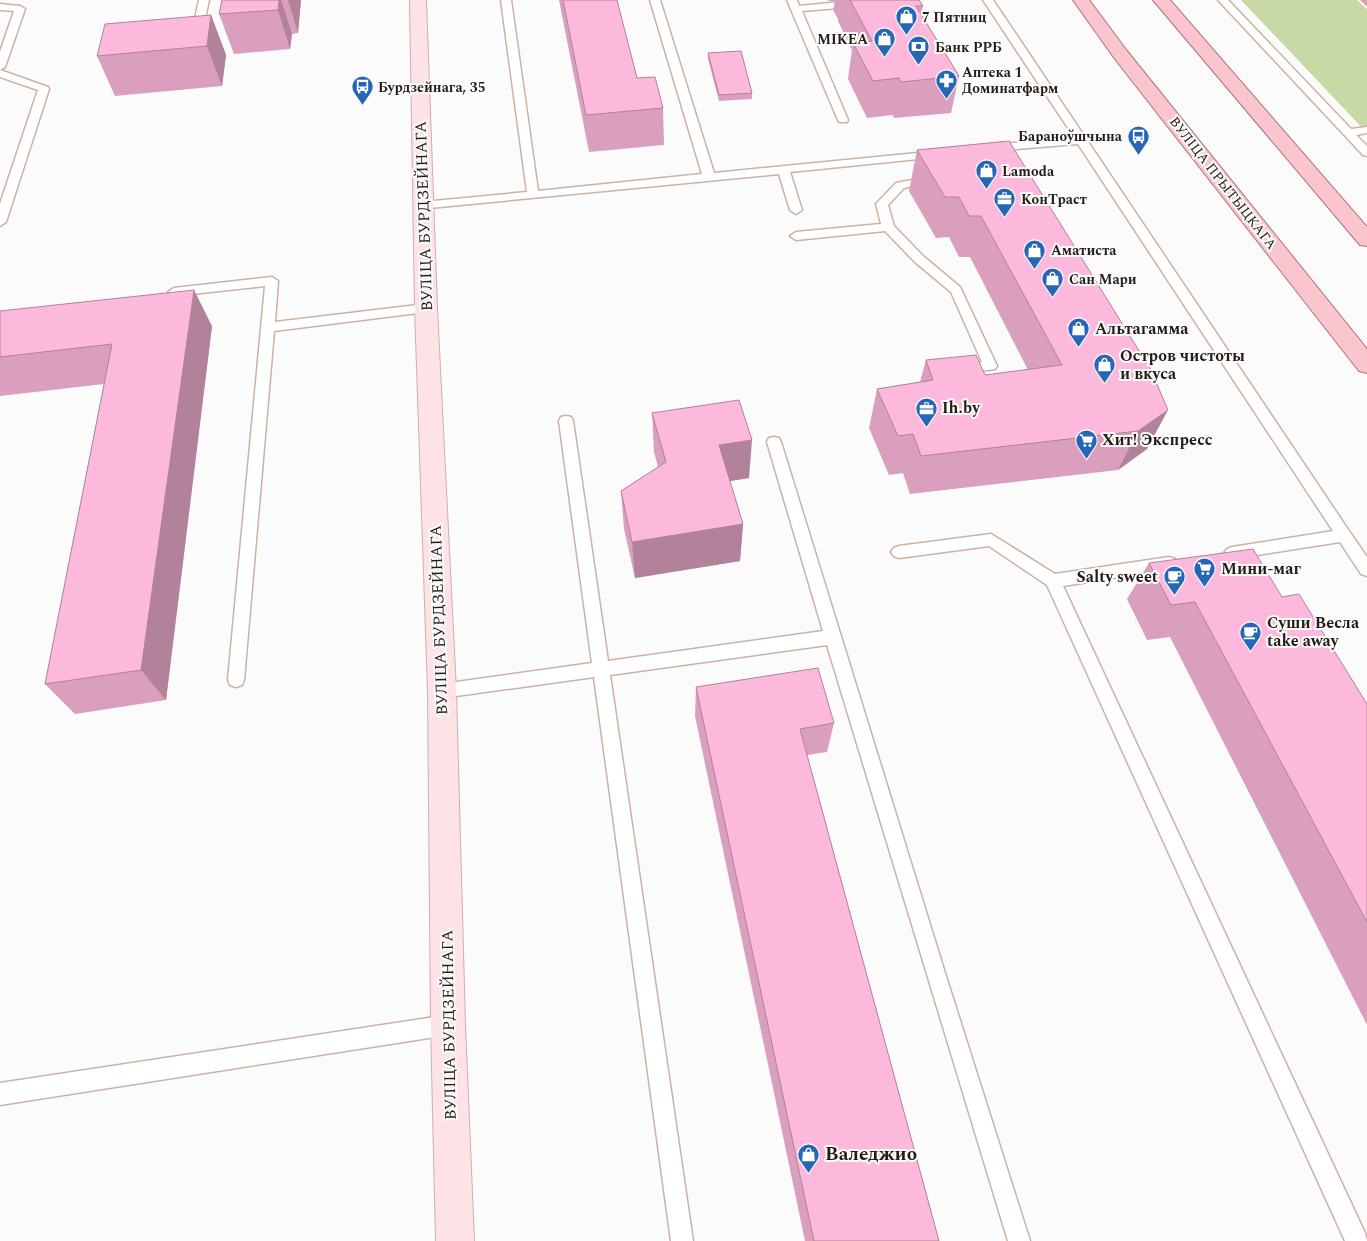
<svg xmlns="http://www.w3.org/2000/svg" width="1367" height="1241" font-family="Spectral,serif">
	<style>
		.green { fill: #c9d9a6 }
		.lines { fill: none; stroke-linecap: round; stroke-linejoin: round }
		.lane-casing { stroke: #cdb2a0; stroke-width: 3 }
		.secondary-casing { stroke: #cdb2a0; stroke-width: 2 }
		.primary-casing { stroke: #af7179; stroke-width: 2 }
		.lane { fill: #fff; fill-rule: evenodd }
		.secondary { fill: #fde2e7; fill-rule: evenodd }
		.primary { fill: #fbc5ce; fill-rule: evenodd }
		.wall { fill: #da9fbc }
		.shaded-wall { fill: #b18299 }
		.building { fill: #fdb9db; stroke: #b18299 }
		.labels { text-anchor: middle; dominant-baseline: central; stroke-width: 4; stroke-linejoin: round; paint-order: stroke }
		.far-poi-label { font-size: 14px; font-weight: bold; fill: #261c16; stroke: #fbfbfb; text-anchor: start }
		.far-street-label { font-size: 14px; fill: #261c16; stroke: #fbfbfb }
		.street-label { font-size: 16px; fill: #261c16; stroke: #fbfbfb }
		.poi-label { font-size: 16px; font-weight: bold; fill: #261c16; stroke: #fbfbfb; text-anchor: start }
		.near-poi-label { font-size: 19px; font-weight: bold; fill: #261c16; stroke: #fbfbfb; text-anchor: start }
	</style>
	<rect width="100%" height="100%" fill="#fbfbfb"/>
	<!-- green -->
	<path class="green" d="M1241 0H1357L1367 9V133Z"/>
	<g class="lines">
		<defs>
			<g id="lane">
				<path d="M199 0H209L201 37 196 40 191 37Z"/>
				<path d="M501 0H511L538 191 702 174 650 0H660L714 173 938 151 944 154 938 157 790 172 802 210 796 214 790 210 779 174 419 209 417 206 419 203 423 202 527 192Z"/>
				<path d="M787 0H797L799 6 851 1 856 4 851 7 802 11 848 120 847 122H839L838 120Z"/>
				<path d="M983 0H993L1349 531 1367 557V576L1361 574 1340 542 1232 559 1227 557 1224 553 1227 549 1232 547 1333 531 1078 144 992 151 986 148 992 145 1074 137Z"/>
				<path d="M1218 0H1228L1351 129 1367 127V133L1356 135 1367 146V156L1363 155Z"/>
				<path d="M0 4 20 6 25 9 5 67 0 70 48 87 49 89 6 222 0 226V204L38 90 0 77V52L14 11 0 10Z"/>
				<path d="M933 176 937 177 939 179 937 181 904 188 888 205 894 226 923 256 960 287 997 366 995 369 959 374 954 372 952 369 954 366 982 362 951 292 915 262 885 231 796 240 790 236 796 232 881 224 876 204 896 183Z"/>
				<path d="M272 277 278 281 275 322 426 304 432 308 426 312 274 331 244 680 242 685 236 687 230 685 228 680 265 286 174 296 168 292 174 288Z"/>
				<path d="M566 416 571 417 573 421 608 661 823 631 767 442 769 438 774 437 779 438 781 442 945 973 1030 1241H1008L827 645 610 675 693 1241H671L594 677 442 698 436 696 433 691 436 686 442 684 592 663 559 421 561 417Z"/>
				<path d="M991 534 1055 574 1169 557 1175 559 1177 563 1175 567 1169 569 1063 586 1365 1233 1367 1241H1345L1047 585 989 546 899 558 894 556 891 552 894 548 899 546Z"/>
				<path d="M448 1015 455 1018 458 1025 455 1032 448 1035 0 1105V1083Z"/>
			</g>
			<path id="secondary" d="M410 0H426L437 308 456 691 465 1025 474 1241H436L431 1025 428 691 415 308Z"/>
			<g id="primary">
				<path d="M1073 0H1089L1127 51 1367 349V373L1359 371 1115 59Z"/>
				<path d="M1153 0H1170L1367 227V246L1360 245Z"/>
			</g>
		</defs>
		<!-- lane casing -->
		<use href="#lane" class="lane-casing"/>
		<!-- secondary casing -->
		<use href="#secondary" class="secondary-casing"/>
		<!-- primary casing -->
		<use href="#primary" class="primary-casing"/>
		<!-- lane -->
		<use href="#lane" class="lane"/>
		<!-- secondary -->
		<use href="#secondary" class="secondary"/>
		<!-- primary -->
		<use href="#primary" class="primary"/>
	</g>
	<!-- wall -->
	<g class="wall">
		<path d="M222 0H301L298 33 292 34 290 49 234 54 219 14Z"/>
		<path d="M559 0H617L637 78 663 108 664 145 589 152Z"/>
		<path d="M828 0H919L923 6 921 15 959 76 951 113 894 118 893 115 867 118 848 79 852 50 838 21V19L833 10 835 1H829Z"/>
		<path d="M1360 0H1367V7Z"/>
		<path d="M211 15 226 55 222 86 115 96 97 56Z"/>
		<path d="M708 53 752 93V99L719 101 708 59Z"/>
		<path d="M1009 141 1147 449 1118 470 910 494 903 473 889 475 869 428 877 389 920 382 926 360 985 375 1028 370 970 257H959L949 237 936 238 909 191 917 150Z"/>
		<path d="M0 311 212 326 166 700 75 714 45 684 104 384 0 396Z"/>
		<path d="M652 413 749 478 730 481 743 524 740 561 635 578 624 529 621 491 658 467 654 452Z"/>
		<path d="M1149 563 1282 597 1367 704V1025L1170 637 1147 640 1127 599Z"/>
		<path d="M696 687 834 723 827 752 807 755 939 1241H805L695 716Z"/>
	</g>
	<!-- shaded-wall -->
	<g class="shaded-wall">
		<path d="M279 0H281L292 34 290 49 278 10Z"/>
		<path d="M288 0H301L298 33Z"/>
		<path d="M211 15 226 55 222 86 207 46Z"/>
		<path d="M194 290 212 326 166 700 141 670Z"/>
		<path d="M1168 410 1147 449 1118 470 1138 431Z"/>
		<path d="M752 440 749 478 717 483 719 445Z"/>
		<path d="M743 524 740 561 635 578 632 542Z"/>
	</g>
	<!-- building -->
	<g class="building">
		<path d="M222 0H279L278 10 219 14Z"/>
		<path d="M563 0H617L637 78 655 77 663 108 586 115Z"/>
		<path d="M850 0H919L923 6H916L959 76 901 82 899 78 873 81 853 43 872 41Z"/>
		<path d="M211 15 207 46 97 56 105 24Z"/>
		<path d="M741 51 752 93 719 95 708 53Z"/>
		<path d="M1009 141 1151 370 1168 410 1138 431 921 456 913 434 898 436 877 389 933 380 926 360 976 355 985 375 1062 365 981 216H969L959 197H945L917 150Z"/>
		<path d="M194 290 141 670 45 684 112 344 0 357V311Z"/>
		<path d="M739 400 752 440 719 445 743 524 632 542 621 491 666 462 652 413Z"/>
		<path d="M1253 549 1282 597 1299 594 1367 704V922L1195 602 1171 605 1149 563Z"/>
		<path d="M818 668 834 723 800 729 939 1241H814L696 687Z"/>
	</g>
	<!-- icons -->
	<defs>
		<symbol id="shop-pin" viewBox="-11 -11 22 30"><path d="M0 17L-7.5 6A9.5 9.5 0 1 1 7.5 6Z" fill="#2666b7" stroke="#fbfbfb"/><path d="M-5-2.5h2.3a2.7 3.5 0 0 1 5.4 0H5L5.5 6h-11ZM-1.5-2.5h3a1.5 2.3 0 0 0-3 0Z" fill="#fff"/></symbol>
		<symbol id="bank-pin" viewBox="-11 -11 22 30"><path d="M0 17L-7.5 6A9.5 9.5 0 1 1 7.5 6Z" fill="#2666b7" stroke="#fbfbfb"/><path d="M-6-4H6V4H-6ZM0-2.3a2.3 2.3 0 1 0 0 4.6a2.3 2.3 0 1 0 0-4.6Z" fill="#fff"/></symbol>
		<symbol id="pharmacy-pin" viewBox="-11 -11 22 30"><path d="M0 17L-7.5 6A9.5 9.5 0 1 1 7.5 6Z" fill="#2666b7" stroke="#fbfbfb"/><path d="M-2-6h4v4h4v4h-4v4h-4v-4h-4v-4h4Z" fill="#fff"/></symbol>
		<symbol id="bus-pin" viewBox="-11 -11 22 30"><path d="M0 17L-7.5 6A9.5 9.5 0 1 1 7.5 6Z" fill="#2666b7" stroke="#fbfbfb"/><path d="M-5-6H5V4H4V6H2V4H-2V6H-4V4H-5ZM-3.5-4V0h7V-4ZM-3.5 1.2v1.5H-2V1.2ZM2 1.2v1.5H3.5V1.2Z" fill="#fff"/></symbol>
		<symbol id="office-pin" viewBox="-11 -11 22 30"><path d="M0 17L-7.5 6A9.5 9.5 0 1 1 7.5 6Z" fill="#2666b7" stroke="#fbfbfb"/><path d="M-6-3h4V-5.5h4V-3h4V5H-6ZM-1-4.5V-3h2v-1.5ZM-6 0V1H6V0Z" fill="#fff"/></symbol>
		<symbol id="supermarket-pin" viewBox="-11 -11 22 30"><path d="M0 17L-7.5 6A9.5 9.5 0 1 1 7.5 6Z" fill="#2666b7" stroke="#fbfbfb"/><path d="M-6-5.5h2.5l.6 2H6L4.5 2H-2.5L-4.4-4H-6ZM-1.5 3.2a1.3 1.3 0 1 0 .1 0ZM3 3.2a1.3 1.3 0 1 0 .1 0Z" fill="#fff"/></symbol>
		<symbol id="cafe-pin" viewBox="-11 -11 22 30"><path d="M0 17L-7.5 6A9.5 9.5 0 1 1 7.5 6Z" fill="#2666b7" stroke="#fbfbfb"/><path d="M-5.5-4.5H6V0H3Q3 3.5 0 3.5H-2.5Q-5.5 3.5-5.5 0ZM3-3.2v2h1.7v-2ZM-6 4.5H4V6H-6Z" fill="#fff"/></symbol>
	</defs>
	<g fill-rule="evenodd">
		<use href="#shop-pin" x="894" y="4" width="25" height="34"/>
		<use href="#shop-pin" x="872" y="26" width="25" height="34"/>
		<use href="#bank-pin" x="906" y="34" width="25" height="34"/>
		<use href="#pharmacy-pin" x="934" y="68" width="25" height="34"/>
		<use href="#bus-pin" x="350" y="74" width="25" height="34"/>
		<use href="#bus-pin" x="1126" y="124" width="25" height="34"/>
		<use href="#shop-pin" x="974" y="158" width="25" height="34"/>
		<use href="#office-pin" x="992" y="186" width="25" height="34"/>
		<use href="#shop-pin" x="1022" y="238" width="25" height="34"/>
		<use href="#shop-pin" x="1040" y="266" width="25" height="34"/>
		<use href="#shop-pin" x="1066" y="316" width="25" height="34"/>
		<use href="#shop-pin" x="1092" y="352" width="25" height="34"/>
		<use href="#office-pin" x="914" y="396" width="25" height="34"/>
		<use href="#supermarket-pin" x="1074" y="428" width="25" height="34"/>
		<use href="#supermarket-pin" x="1192" y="556" width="25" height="34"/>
		<use href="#cafe-pin" x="1162" y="564" width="25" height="34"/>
		<use href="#cafe-pin" x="1238" y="620" width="25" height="34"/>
		<use href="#shop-pin" x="796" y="1142" width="25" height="34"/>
	</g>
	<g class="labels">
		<!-- far-poi labels -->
		<g class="far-poi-label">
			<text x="922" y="17">7 Пятниц</text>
			<text x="868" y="39" text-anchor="end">MIKEA</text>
			<text x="935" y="47">Банк РРБ</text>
			<text x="962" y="72">Аптека 1<tspan x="962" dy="16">Доминатфарм</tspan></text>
			<text x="378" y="87">Бурдзейнага, 35</text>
			<text x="1122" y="136" text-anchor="end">Бараноўшчына</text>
			<text x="1002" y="171">Lamoda</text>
			<text x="1021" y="199">КонТраст</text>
			<text x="1051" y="250">Аматиста</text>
			<text x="1069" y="279">Сан Мари</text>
		</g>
		<!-- far-street labels -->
		<g class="far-street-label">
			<text transform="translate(1223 183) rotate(52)">ВУЛІЦА ПРЫТЫЦКАГА</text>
		</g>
		<!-- street labels -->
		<g class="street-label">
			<text transform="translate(424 216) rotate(-92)">ВУЛІЦА БУРДЗЕЙНАГА</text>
			<text transform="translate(439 620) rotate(-92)">ВУЛІЦА БУРДЗЕЙНАГА</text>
			<text transform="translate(449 1025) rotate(-91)">ВУЛІЦА БУРДЗЕЙНАГА</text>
		</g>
		<!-- poi labels -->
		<g class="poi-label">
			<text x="1095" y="329">Альтагамма</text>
			<text x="1120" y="356">Остров чистоты<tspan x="1120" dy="18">и вкуса</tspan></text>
			<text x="942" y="408">Ih.by</text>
			<text x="1102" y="440">Хит! Экспресс</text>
			<text x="1221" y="569">Мини-маг</text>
			<text x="1158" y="577" text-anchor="end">Salty sweet</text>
			<text x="1267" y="623">Суши Весла<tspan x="1267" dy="18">take away</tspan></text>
		</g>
		<!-- near-poi labels -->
		<g class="near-poi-label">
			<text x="825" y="1154">Валеджио</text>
		</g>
	</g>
</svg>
